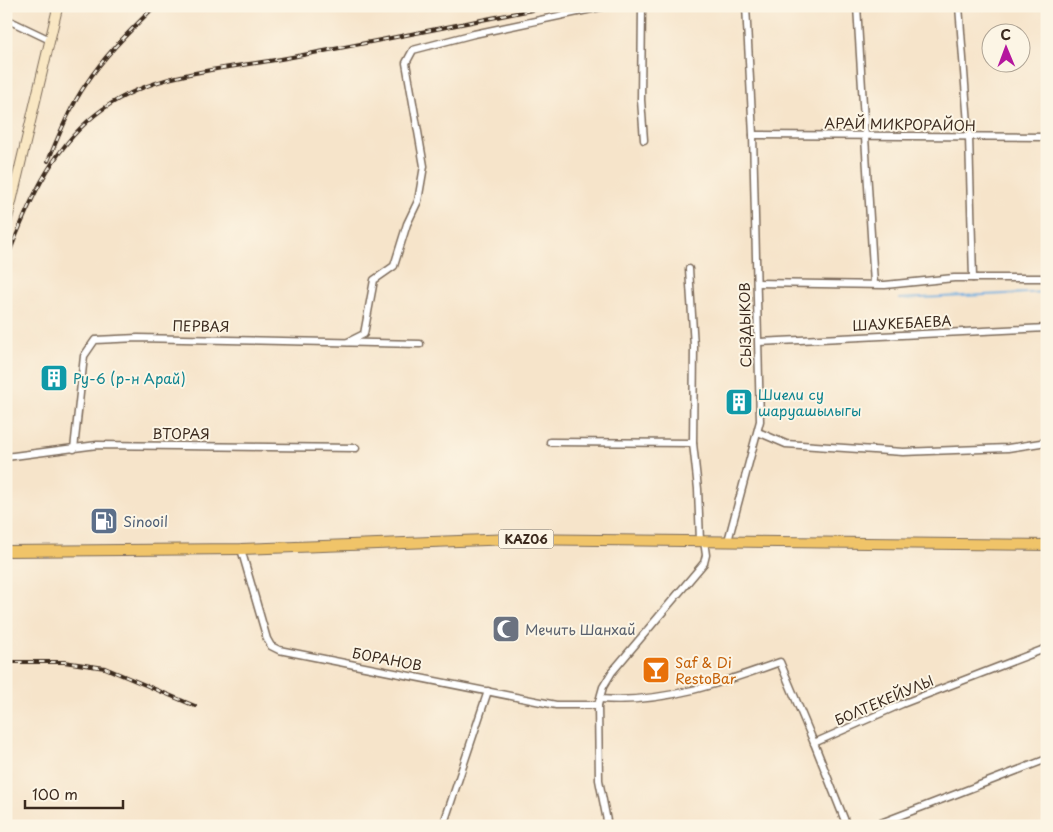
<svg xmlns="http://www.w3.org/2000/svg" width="1053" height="832" font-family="'Playpen Sans',sans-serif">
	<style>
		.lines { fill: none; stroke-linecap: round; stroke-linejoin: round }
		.stream { stroke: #6dace0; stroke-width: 2 }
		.street-casing { stroke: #7c6b5a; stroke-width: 9 }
		.secondary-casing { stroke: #7c6b5a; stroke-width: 11 }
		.primary-casing { stroke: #7c6b5a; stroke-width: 12 }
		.street { stroke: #fff; stroke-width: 6 }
		.secondary { stroke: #f9e7c3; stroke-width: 9 }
		.primary { stroke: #f0c469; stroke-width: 10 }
		.rail-casing { stroke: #3b2a1e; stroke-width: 4 }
		.rail { stroke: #fcf5e5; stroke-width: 2; stroke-dasharray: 5.5; stroke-linecap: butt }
		.labels { text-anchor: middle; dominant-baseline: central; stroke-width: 4; stroke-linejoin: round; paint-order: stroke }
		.shield { fill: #fcf5e5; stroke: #75675a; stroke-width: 1 }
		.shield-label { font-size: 12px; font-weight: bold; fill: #3b2a1e }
		.street-label { font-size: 14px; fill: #3b2a1e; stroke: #fcf5e5 }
		.culture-label { font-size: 14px; fill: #0d838f; stroke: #fcf5e5; text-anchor: start }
		.service-label { font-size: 14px; fill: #4e5e75; stroke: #fcf5e5; text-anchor: start }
		.worship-label { font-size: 14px; fill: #5b616d; stroke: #fcf5e5; text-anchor: start }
		.food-label { font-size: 14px; fill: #c56008; stroke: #fcf5e5; text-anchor: start }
	</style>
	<rect width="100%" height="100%" fill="#fcf5e5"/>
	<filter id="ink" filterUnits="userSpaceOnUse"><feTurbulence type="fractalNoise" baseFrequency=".02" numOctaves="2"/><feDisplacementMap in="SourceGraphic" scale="10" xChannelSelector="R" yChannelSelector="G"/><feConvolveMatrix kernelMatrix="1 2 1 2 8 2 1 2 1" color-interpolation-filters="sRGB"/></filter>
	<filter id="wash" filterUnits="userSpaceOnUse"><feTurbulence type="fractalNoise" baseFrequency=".0096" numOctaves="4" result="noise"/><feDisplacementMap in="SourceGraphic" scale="20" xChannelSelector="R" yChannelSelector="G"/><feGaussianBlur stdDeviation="1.12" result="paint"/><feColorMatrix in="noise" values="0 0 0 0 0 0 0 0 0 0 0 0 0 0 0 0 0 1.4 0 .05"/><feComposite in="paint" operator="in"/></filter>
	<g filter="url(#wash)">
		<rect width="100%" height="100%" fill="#f6e4ca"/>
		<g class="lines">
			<!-- stream -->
			<path class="stream" d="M899 299 1047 292"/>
		</g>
	</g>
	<g filter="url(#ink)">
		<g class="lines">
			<defs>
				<g id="street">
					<path d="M642 6 641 100 644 140"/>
					<path d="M857 6 874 284"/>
					<path d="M959 6 969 137 973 278"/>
					<path d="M6 19 50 40"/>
					<path d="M753 135 1047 137"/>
					<path d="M689 269 694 346 693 443"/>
					<path d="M757 283 885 285 954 278H1047"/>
					<path d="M348 342 364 334 374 280 394 266 407 224 418 201 424 166 406 63 413 50 474 34 606 6"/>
					<path d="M759 342 1047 328"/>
					<path d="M758 432 786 444 903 452 1008 448 1047 442"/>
					<path d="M550 442 693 443 698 489 700 541"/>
					<path d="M74 449 84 356 95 340 138 338 420 344"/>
					<path d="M6 457 97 445 356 448"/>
					<path d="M728 541 760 421 753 135 746 6"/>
					<path d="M241 549 267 639 271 646 279 650 556 705H598"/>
					<path d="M600 699C662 704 722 683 780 662L814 743"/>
					<path d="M443 826 488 691"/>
					<path d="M608 826 599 780 598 705 603 687 612 672 704 563 706 555 704 541"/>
					<path d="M847 826 814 743 902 704 1047 648"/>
					<path d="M873 826 1047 759"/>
				</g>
				<path id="secondary" d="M6 225 58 6"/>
				<path id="primary" d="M6 551 241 549 513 539 1047 545"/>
			</defs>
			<!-- street casing -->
			<use href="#street" class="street-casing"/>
			<!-- secondary casing -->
			<use href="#secondary" class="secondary-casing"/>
			<!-- primary casing -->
			<use href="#primary" class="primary-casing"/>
			<!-- street -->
			<use href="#street" class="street"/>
			<!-- secondary -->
			<use href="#secondary" class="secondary"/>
			<!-- primary -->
			<use href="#primary" class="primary"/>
			<defs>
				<g id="rail">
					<path d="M48 161C59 135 70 107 86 84 105 55 130 31 155 6"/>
					<path d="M6 261C27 207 49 152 95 115 151 70 225 70 292 57 379 41 465 23 552 6"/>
					<path d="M6 662H64L105 668 195 706"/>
				</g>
			</defs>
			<!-- rail casing -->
			<use href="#rail" class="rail-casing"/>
			<!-- rail -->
			<use href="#rail" class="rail"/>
		</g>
	</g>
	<!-- icons -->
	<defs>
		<symbol id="building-square" viewBox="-11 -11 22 22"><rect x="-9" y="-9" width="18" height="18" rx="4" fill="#0f9aa8" stroke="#fcf5e5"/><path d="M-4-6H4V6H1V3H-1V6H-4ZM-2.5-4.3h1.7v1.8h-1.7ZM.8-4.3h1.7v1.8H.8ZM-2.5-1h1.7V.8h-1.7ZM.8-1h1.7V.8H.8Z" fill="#fff"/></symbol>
		<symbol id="fuel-square" viewBox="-11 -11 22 22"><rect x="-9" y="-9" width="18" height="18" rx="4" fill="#5c6f8a" stroke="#fcf5e5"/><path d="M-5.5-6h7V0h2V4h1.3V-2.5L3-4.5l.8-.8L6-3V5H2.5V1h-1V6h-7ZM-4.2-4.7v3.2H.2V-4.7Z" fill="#fff"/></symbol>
		<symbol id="mosque-square" viewBox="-11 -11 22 22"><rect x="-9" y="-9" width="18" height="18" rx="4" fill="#6b7280" stroke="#fcf5e5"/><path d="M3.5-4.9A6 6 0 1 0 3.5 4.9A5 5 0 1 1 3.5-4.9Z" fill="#fff"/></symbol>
		<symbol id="bar-square" viewBox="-11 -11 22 22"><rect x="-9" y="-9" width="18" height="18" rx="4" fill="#e8710a" stroke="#fcf5e5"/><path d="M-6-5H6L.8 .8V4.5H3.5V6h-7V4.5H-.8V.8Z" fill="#fff"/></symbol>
	</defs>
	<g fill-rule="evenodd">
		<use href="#building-square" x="38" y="362" width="32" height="32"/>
		<use href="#building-square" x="723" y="386" width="32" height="32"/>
		<use href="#fuel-square" x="88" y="505" width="32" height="32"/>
		<use href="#mosque-square" x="490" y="613" width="32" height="32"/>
		<use href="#bar-square" x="640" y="654" width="32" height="32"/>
	</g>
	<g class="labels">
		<!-- shield labels -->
		<rect class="shield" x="498.5" y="529.5" width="55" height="19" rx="4"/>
		<g class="shield-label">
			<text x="526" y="539">KАZ06</text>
		</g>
		<!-- street labels -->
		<g class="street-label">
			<text transform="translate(900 124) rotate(1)">АРАЙ МИКРОРАЙОН</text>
			<text transform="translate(902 323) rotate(-3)">ШАУКЕБАЕВА</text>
			<text transform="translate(745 325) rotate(-91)">СЫЗДЫКОВ</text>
			<text transform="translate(201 326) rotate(1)">ПЕРВАЯ</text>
			<text x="181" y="433">ВТОРАЯ</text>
			<text transform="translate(387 659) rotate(11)">БОРАНОВ</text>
			<text transform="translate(884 700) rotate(-23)">БОЛТЕКЕЙУЛЫ</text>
		</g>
		<!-- culture labels -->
		<g class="culture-label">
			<text x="73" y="378">Ру-6 (р-н Арай)</text>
			<text x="758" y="394">Шиели су<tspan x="758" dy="16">шаруашылыгы</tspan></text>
		</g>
		<!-- service labels -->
		<g class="service-label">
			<text x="123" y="521">Sinooil</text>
		</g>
		<!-- worship labels -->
		<g class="worship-label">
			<text x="525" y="629">Мечить Шанхай</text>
		</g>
		<!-- food labels -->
		<g class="food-label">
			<text x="675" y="662">Saf &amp; Di<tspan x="675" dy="16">RestoBar</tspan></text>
		</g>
	</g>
	<!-- margin -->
	<rect width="1053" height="832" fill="none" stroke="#fcf5e5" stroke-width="25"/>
	<!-- north arrow -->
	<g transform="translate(1006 48) rotate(359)"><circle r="24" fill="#fcf5e5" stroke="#afa495"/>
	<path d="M0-4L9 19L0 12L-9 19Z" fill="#b5179e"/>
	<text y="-8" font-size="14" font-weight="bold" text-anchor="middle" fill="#3b2a1e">С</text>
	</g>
	<!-- scale -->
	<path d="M25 800v8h98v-8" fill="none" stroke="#3b2a1e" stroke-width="2.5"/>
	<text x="32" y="800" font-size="15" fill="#3b2a1e" stroke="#fcf5e5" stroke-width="4" paint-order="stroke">100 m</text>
</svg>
